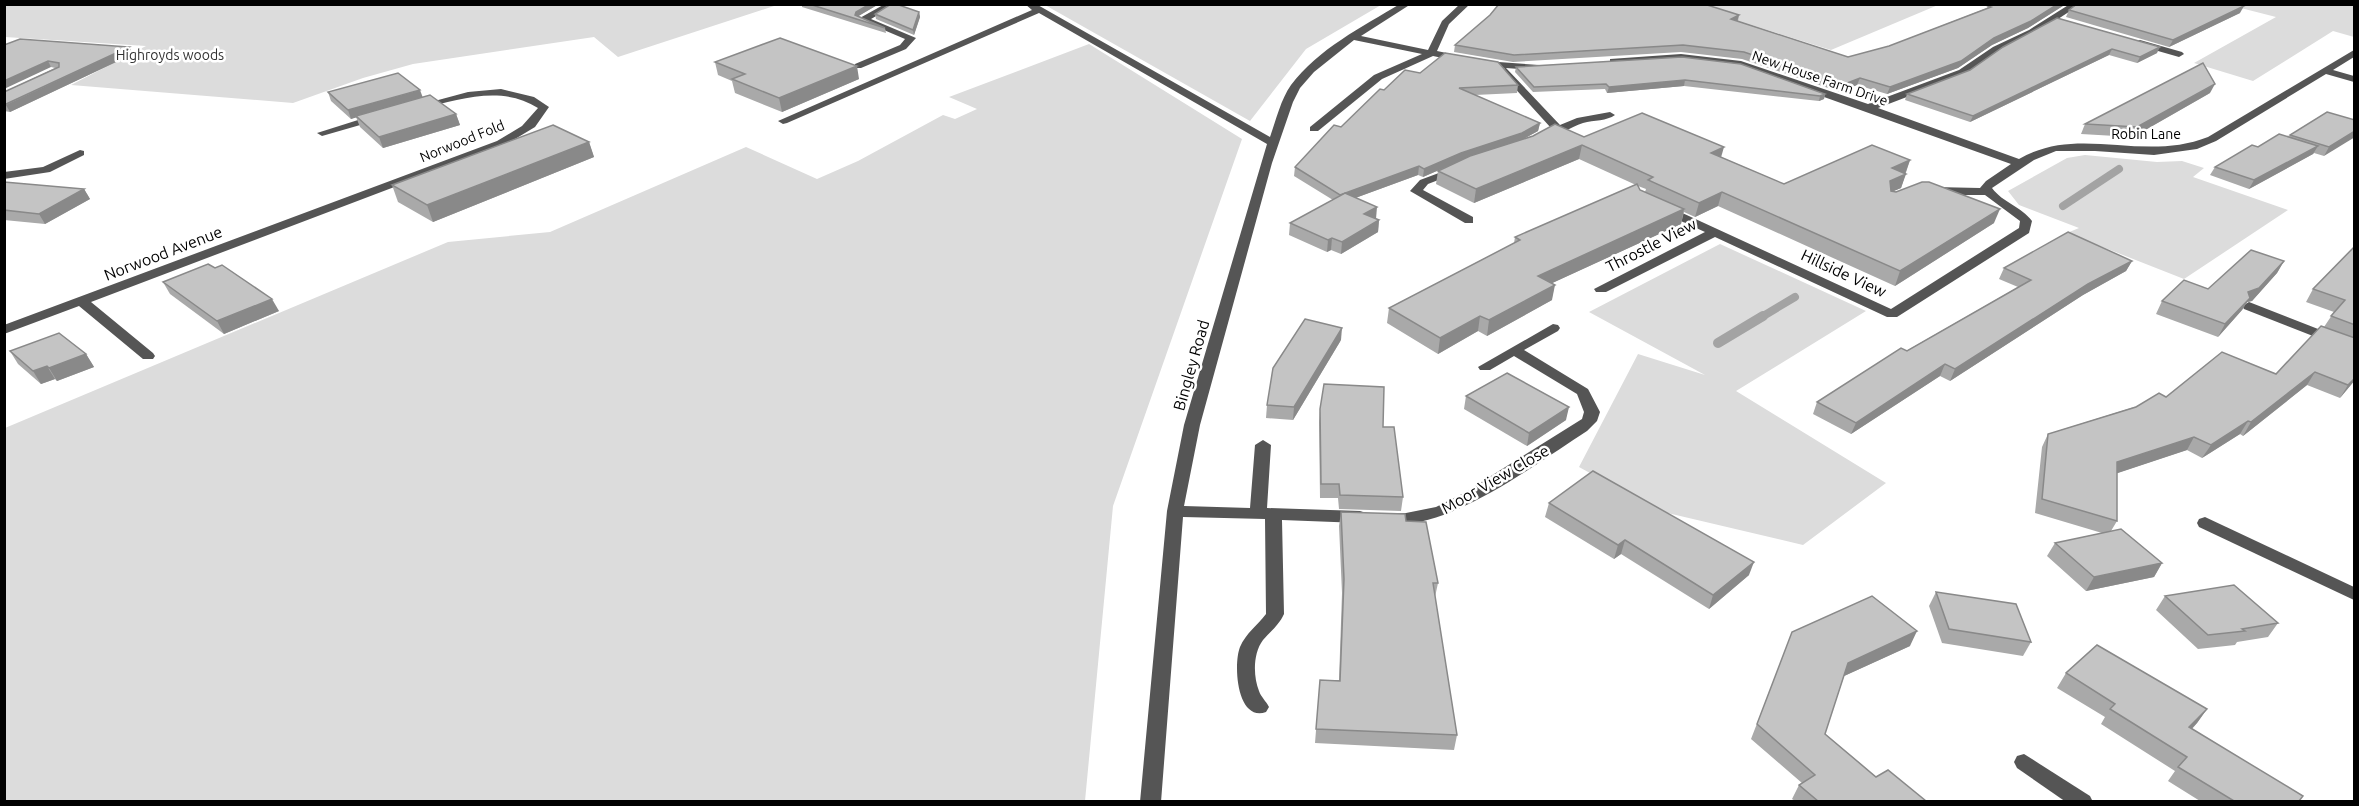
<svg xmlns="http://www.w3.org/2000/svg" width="2359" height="806" font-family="Ubuntu,sans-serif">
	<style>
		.green { fill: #dcdcdc }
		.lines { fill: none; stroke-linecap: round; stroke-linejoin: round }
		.stream-far1 { stroke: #a3a3a3; stroke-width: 8 }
		.stream { stroke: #a3a3a3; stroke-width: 10 }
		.minor { fill: #555; fill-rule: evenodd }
		.wall { fill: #a9a9a9; fill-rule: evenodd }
		.shaded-wall { fill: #898989 }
		.building { fill: #c4c4c4; stroke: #898989; stroke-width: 1.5 }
		.labels { text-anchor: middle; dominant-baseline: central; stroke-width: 5; stroke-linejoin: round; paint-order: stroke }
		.far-park-label { font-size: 14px; fill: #333; stroke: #fff }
		.far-street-label { font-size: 14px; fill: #000; stroke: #fff }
		.street-label { font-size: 16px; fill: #000; stroke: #fff }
	</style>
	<rect width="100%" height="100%" fill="#fff"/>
	<!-- green -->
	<g class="green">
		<path d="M4 5H777L618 57 594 37 413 64 363 78 293 103 71 85 146 46 5 37Z"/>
		<path d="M1045 5H1381L1306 49 1250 121Z"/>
		<path d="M1687 5H1938L1831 50Z"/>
		<path d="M2229 5H2354V37L2333 31 2253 81 2194 63 2276 17Z"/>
		<path d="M1089 44 1242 139 1113 506 1085 801H5V428L448 242 550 232 746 147 817 179 858 161 943 115 955 119 977 109 949 97Z"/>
		<path d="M2085 155 2157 162 2182 161 2204 168 2193 177 2288 210 2184 279 2067 233 2079 228 2019 205 2008 191 2067 158Z"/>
		<path d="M1720 244 1866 311 1736 391 1886 483 1803 545 1659 511 1579 467 1638 354 1705 375 1589 312Z"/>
	</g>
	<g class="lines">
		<!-- stream-far1 -->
		<g class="stream-far1">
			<path d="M2063 206 2119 169"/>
			<path d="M1760 318 1795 297"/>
		</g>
		<!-- stream -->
		<path class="stream" d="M1718 343 1763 316"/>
		<!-- minor -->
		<g class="minor">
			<path d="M885 4H897L871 19 916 38 906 49 861 68H855V64L900 45 905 39 858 19Z"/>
			<path d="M1025 4H1036L1270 137C1276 120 1281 99 1291 85 1318 49 1362 27 1400 4H1411L1361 36 1428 50 1442 21 1460 4H1470L1449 24 1437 51 1485 61 1539 65 1540 67 1535 70 1506 68 1560 125 1577 118 1610 112 1615 115C1607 121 1594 120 1583 123 1569 127 1553 141 1538 138V134L1551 128 1501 73 1500 71 1505 68 1485 67 1433 56 1382 79 1318 131H1310V127L1374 75 1422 54 1354 40 1314 72 1300 88 1293 102 1272 163 1200 425 1184 506 1250 508 1255 445 1263 440 1271 445 1267 508 1360 511 1366 513 1368 517 1366 521 1360 523 1282 520 1284 614C1279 625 1271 631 1263 640 1253 653 1253 676 1259 691 1261 697 1266 701 1269 707L1266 712C1237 722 1233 665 1240 647 1246 633 1257 626 1266 614L1265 519 1183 517 1161 802H1140L1167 511 1184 425 1267 144 1039 13 787 123 783 124 778 121 1032 10Z"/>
			<path d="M2070 4H2081L2035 34 1999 51 1967 74 1878 108 2019 159C2079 124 2142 163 2208 137L2354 50V57L2333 70 2354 76V82L2326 74 2216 141 2197 149 2154 155 2095 151H2056L2034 160 1992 188C2003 203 2021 206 2032 221L2029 233 1897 317H1887L1715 237 1606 292H1596L1594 289 1705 232 1661 212V206L1665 205 1891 309 2019 228 2020 221 1985 195H1934L1928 191 1934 187 1980 188 1986 181 2011 164 1740 67 1681 60 1613 64 1610 63V59L1681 54 1741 61 1868 104 1959 70 1993 47 2029 30Z"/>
			<path d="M2140 40 2182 52 2184 54 2179 57 2137 45V41Z"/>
			<path d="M501 89 534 97 549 107 535 127 505 145 91 302 153 353 155 356 153 359H143L79 306 4 334V325L497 141 522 126 538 108C502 85 460 99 421 109L416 106 468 92Z"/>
			<path d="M377 114 382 117 381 119 322 136 317 133Z"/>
			<path d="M80 150 84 151V155L50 172 4 179V172L43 167Z"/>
			<path d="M1455 167 1459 168V172L1428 184 1423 190 1473 217V223H1465L1410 191 1420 180Z"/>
			<path d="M2249 302 2354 343V352L2244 309 2242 306Z"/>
			<path d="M1553 324 1558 325 1560 328 1558 331 1524 350 1588 389 1600 412 1597 421 1587 431C1538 462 1440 538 1381 522L1379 518 1381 514 1406 513 1436 507 1464 493 1582 419 1584 412 1577 394 1514 356 1490 370H1480L1478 367Z"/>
			<path d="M2205 517 2354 587V600L2199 527 2197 523 2199 519Z"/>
			<path d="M2024 754 2090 796 2093 802H2066L2017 768 2014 762 2017 756Z"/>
		</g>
	</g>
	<!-- wall -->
	<g class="wall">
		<path d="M802 4H879L858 16 885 28 886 33 802 7Z"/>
		<path d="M1991 4H2066L2028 28 1992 45 1958 68 1887 94 1857 85 1840 92 1742 59 1681 52 1513 62 1454 52 1455 45 1739 15 1738 21 1848 57 1889 46 1987 8 1988 6Z"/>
		<path d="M2069 10 2240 13 2169 47 2066 17Z"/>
		<path d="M919 12 920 17 914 35 876 19 875 14Z"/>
		<path d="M2057 18 2157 53 2137 63 2109 55 1970 122 1905 100 1907 94 1970 70Z"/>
		<path d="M4 45 129 47 133 54 10 112 4 111V92L55 68 51 67Z"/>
		<path d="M1682 57 1825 94 1824 99 1819 101 1684 86 1607 93 1605 89 1533 92 1515 72 1516 67Z"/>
		<path d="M715 62 859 79 782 112 735 93 732 81 718 75Z"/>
		<path d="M1420 73 1518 85 1517 93 1475 95 1540 123 1538 131 1525 138 1584 137 1721 157 1784 184 1910 160 1901 188 1893 191 1994 223 1895 286 1718 206 1695 217 1684 212 1681 224 1552 283V300L1487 336 1478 331 1438 354 1387 323 1389 308 1514 243 1515 237 1636 185 1579 159 1474 203 1436 184 1438 171 1450 165 1423 177 1418 175 1355 198 1376 219 1379 220 1378 232 1341 254 1331 250 1327 252 1289 235 1290 223 1333 200 1294 176 1295 167 1341 127ZM1638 186 1646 189 1645 192 1640 190Z"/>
		<path d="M328 92 423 97 456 114 460 125 383 148 360 127 356 117 351 119 331 101Z"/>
		<path d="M2210 93 2133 137 2081 134 2085 124Z"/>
		<path d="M2355 120 2324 156 2314 153 2313 154 2249 189 2210 175 2215 167 2258 147 2289 137 2290 135Z"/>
		<path d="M589 142 594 157 433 222 398 202 392 185Z"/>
		<path d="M4 182 84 189 90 199 45 224 4 220Z"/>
		<path d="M2355 246V380L2340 398 2307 385 2243 436 2240 434 2202 458 2187 450 2117 473V521L2111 531 2162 563 2154 577 2086 591 2047 556 2055 543 2102 533 2035 513 2042 447 2048 434 2166 397 2276 374 2324 327 2334 312 2306 302 2313 289Z"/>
		<path d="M2132 261 2126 271 2083 295 1950 381 1940 376 1851 434 1813 414 1817 402 2018 287 1999 279 2004 268Z"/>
		<path d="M2284 261 2277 273 2252 301 2247 302 2242 310 2218 337 2156 314 2162 301 2208 289Z"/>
		<path d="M163 282 279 311 224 334 170 294Z"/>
		<path d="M1341 340 1293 420 1266 418 1267 405Z"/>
		<path d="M10 351 86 354 94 367 57 381 55 379 41 384 18 364Z"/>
		<path d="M1466 396 1566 420 1527 446 1464 409Z"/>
		<path d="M1320 409 1383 427 1403 497 1401 511 1339 509 1338 498H1320L1319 422Z"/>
		<path d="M1549 503 1749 575 1709 609 1621 554 1614 559 1545 517Z"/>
		<path d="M1341 512 1406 521 1438 583 1435 597 1457 735 1454 750 1315 743 1320 680H1339L1342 593 1339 526Z"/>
		<path d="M1936 592 2031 642 2023 656 1942 643 1929 606Z"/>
		<path d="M2165 596 2278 623 2268 637 2237 642 2235 645 2198 649 2156 610Z"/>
		<path d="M1787 646H1910L1844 676 1825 734 1876 777 1926 801H1795L1792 799 1799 785 1802 783 1751 739Z"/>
		<path d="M2066 673 2207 709 2197 723 2192 729 2299 801H2200L2168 781 2175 771 2101 724 2105 717 2057 688Z"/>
	</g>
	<!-- shaded-wall -->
	<g class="shaded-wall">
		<path d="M870 4H879L857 17 856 20 855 15 856 12Z"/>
		<path d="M2058 4H2066L2028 28 1992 45 1958 68 1887 94 1890 87 1994 38Z"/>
		<path d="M2244 6 2240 13 2169 47 2173 40Z"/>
		<path d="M919 12 920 17 914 35 913 30Z"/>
		<path d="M1739 15 1737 22 1731 19Z"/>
		<path d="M129 47 133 54 10 112 6 105Z"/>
		<path d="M2160 47 2157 53 2137 63 2140 57Z"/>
		<path d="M2112 49 2109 55 1970 122 1973 116Z"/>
		<path d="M48 61 51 67 4 89V81Z"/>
		<path d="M857 66 859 79 782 112 779 98Z"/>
		<path d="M1860 78 1857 85 1840 92 1842 85Z"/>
		<path d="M1685 80 1684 86 1607 93 1609 87Z"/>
		<path d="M2215 84 2210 93 2133 137 2137 127Z"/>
		<path d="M420 90 423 98 351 119 348 110Z"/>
		<path d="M1825 94 1824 99 1819 101 1820 96Z"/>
		<path d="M456 114 460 125 383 148 379 137Z"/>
		<path d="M1540 123 1538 131 1520 141 1460 161 1423 177 1424 169 1461 153Z"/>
		<path d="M2355 131V137L2324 156 2329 147Z"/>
		<path d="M589 142 594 157 433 222 427 205Z"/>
		<path d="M1582 145 1579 159 1474 203 1476 189Z"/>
		<path d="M2318 146 2313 154 2249 189 2254 180Z"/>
		<path d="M1724 147 1720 161 1711 153Z"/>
		<path d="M1910 160 1905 174 1892 168Z"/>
		<path d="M1419 166 1418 175 1339 204 1340 195Z"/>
		<path d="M1906 174 1901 188 1885 195 1890 181Z"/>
		<path d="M84 189 90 199 45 224 39 214Z"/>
		<path d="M1722 192 1718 206 1695 217 1699 203Z"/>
		<path d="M1377 207 1376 219 1364 214Z"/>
		<path d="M1684 209 1681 224 1535 291 1538 276Z"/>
		<path d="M2000 209 1994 223 1895 286 1900 271Z"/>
		<path d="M1379 220 1378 232 1341 254 1342 242Z"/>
		<path d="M1332 238 1331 250 1327 252 1328 240Z"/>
		<path d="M2132 261 2126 271 2083 295 1950 381 1955 369 2088 284Z"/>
		<path d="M2284 261 2277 273 2252 301 2247 302 2242 310 2218 337 2225 324 2248 292Z"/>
		<path d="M1555 285 1552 300 1487 336 1489 320Z"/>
		<path d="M272 299 279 311 224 334 217 321Z"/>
		<path d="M1480 316 1478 331 1438 354 1440 338Z"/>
		<path d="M1342 328 1341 340 1293 420 1294 407Z"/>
		<path d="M86 354 94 367 57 381 49 368Z"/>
		<path d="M1945 364 1940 376 1851 434 1856 423Z"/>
		<path d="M47 366 55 379 41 384 33 371Z"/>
		<path d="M2315 372 2307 385 2243 436 2251 422Z"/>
		<path d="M2355 378V380L2340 398 2348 385Z"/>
		<path d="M1569 407 1566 420 1527 446 1529 433Z"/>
		<path d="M2248 421 2240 434 2202 458 2211 445Z"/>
		<path d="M2194 437 2187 450 2109 476 2117 462Z"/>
		<path d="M1625 540 1621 554 1614 559 1618 545Z"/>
		<path d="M1754 562 1749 575 1709 609 1713 595Z"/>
		<path d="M2162 563 2154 577 2086 591 2094 577Z"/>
		<path d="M1917 631 1910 646 1842 677 1848 663Z"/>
		<path d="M2207 709 2197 723 2179 742 2189 727Z"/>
	</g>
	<!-- building -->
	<g class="building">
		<path d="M809 4H870L856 12 855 15 885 28Z"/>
		<path d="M891 4H896L919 12 913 30 875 14Z"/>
		<path d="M1499 4H1704L1739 15 1731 19 1848 57 1889 46 1991 7 1988 6 1991 4H2058L2031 21 1994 38 1961 61 1890 87 1860 78 1842 85 1744 52 1683 45 1514 55 1455 45 1490 15Z"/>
		<path d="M2077 4H2237L2244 6 2173 40 2069 10Z"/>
		<path d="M2057 18 2160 47 2140 57 2112 49 1973 116 1907 94 1970 70 2003 47Z"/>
		<path d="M780 38 857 66 779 98 732 79 745 74 715 62Z"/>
		<path d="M20 39 129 47 4 105V92L59 67V63L48 61 4 81V45Z"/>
		<path d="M1445 53 1498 62 1518 85 1459 88 1540 123 1522 133 1461 153 1424 169 1419 166 1340 195 1295 167 1334 125 1341 127 1380 89 1384 90 1405 70 1420 73Z"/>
		<path d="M1682 57 1741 64 1825 94 1820 96 1685 80 1609 87 1606 84 1534 87 1516 67Z"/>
		<path d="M2203 63 2215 84 2137 127 2085 124Z"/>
		<path d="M398 73 420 90 348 110 328 92Z"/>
		<path d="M430 95 456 114 379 137 356 116Z"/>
		<path d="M2327 112 2355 120V131L2329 147 2290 135Z"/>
		<path d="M1642 113 1724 147 1711 153 1784 184 1872 145 1910 160 1892 168 1906 174 1890 181 1891 191 1896 192 1922 182H1929L2000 209 1900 271 1722 192 1699 203 1648 180 1653 177 1582 145 1476 189 1438 171 1470 156 1533 136 1555 124 1584 137Z"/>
		<path d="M553 125 589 142 427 205 392 185Z"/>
		<path d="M2279 134 2318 146 2254 180 2215 167 2252 145 2258 147Z"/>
		<path d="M4 182 84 189 39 214 4 210Z"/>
		<path d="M1637 184 1640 190 1684 209 1538 276 1555 285 1489 320 1480 316 1440 338 1389 308 1520 240 1515 237Z"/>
		<path d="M1345 193 1377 207 1364 214 1379 220 1342 242 1332 238 1328 240 1290 223Z"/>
		<path d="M2068 232 2132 261 2088 284 1955 369 1945 364 1856 423 1817 402 1901 348 1907 351 2031 280 2004 268Z"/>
		<path d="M2355 246V325L2331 316 2345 300 2313 289Z"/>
		<path d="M2251 250 2284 261 2259 288 2248 292 2250 298 2225 324 2162 301 2184 280 2208 289Z"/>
		<path d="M208 264 215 268 222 265 272 299 217 321 163 282Z"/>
		<path d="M1305 319 1342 328 1294 407 1267 405 1273 368Z"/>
		<path d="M2321 326 2355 338V378L2348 385 2315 372 2251 422 2248 421 2211 445 2194 437 2117 462V521L2042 499 2048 434 2136 407 2159 393 2166 397 2222 352 2276 374Z"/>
		<path d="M59 333 86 354 49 368 47 366 33 371 10 351Z"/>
		<path d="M1507 373 1569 407 1529 433 1466 396Z"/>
		<path d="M1324 384 1384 387 1383 427H1394L1403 497 1340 495 1339 484H1321L1320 409Z"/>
		<path d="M1593 471 1754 562 1713 595 1625 540 1618 545 1549 503Z"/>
		<path d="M1341 512 1405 514 1406 521 1426 522 1438 583H1433L1457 735 1316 729 1320 680 1340 681 1344 579Z"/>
		<path d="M2121 529 2162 563 2094 577 2055 543Z"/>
		<path d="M2234 585 2278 623 2242 629 2245 631 2208 635 2165 596Z"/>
		<path d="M1936 592 2016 604 2031 642 1949 629Z"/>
		<path d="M1872 596 1917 631 1848 663 1825 734 1876 777 1888 770 1926 801H1818L1799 785 1815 775 1757 724 1792 632Z"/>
		<path d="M2097 645 2207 709 2189 727 2303 796 2299 801H2234L2178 767 2187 757 2110 709 2115 704 2066 673Z"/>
	</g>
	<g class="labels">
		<!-- far-park labels -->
		<g class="far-park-label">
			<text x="170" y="55">Highroyds woods</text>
		</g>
		<!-- far-street labels -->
		<g class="far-street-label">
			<text transform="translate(1820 78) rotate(19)">New House Farm Drive</text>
			<text x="2146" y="134">Robin Lane</text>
			<text transform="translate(462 141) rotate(-22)">Norwood Fold</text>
		</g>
		<!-- street labels -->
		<g class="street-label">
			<text transform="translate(1651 245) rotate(-27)">Throstle View</text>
			<text transform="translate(163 253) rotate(-21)">Norwood Avenue</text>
			<text transform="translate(1844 273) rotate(25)">Hillside View</text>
			<text transform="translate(1191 365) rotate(-74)">Bingley Road</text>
			<text transform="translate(1495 479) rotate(-30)">Moor View Close</text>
		</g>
	</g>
	<!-- border -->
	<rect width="2359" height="806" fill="none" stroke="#000000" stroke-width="12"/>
</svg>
